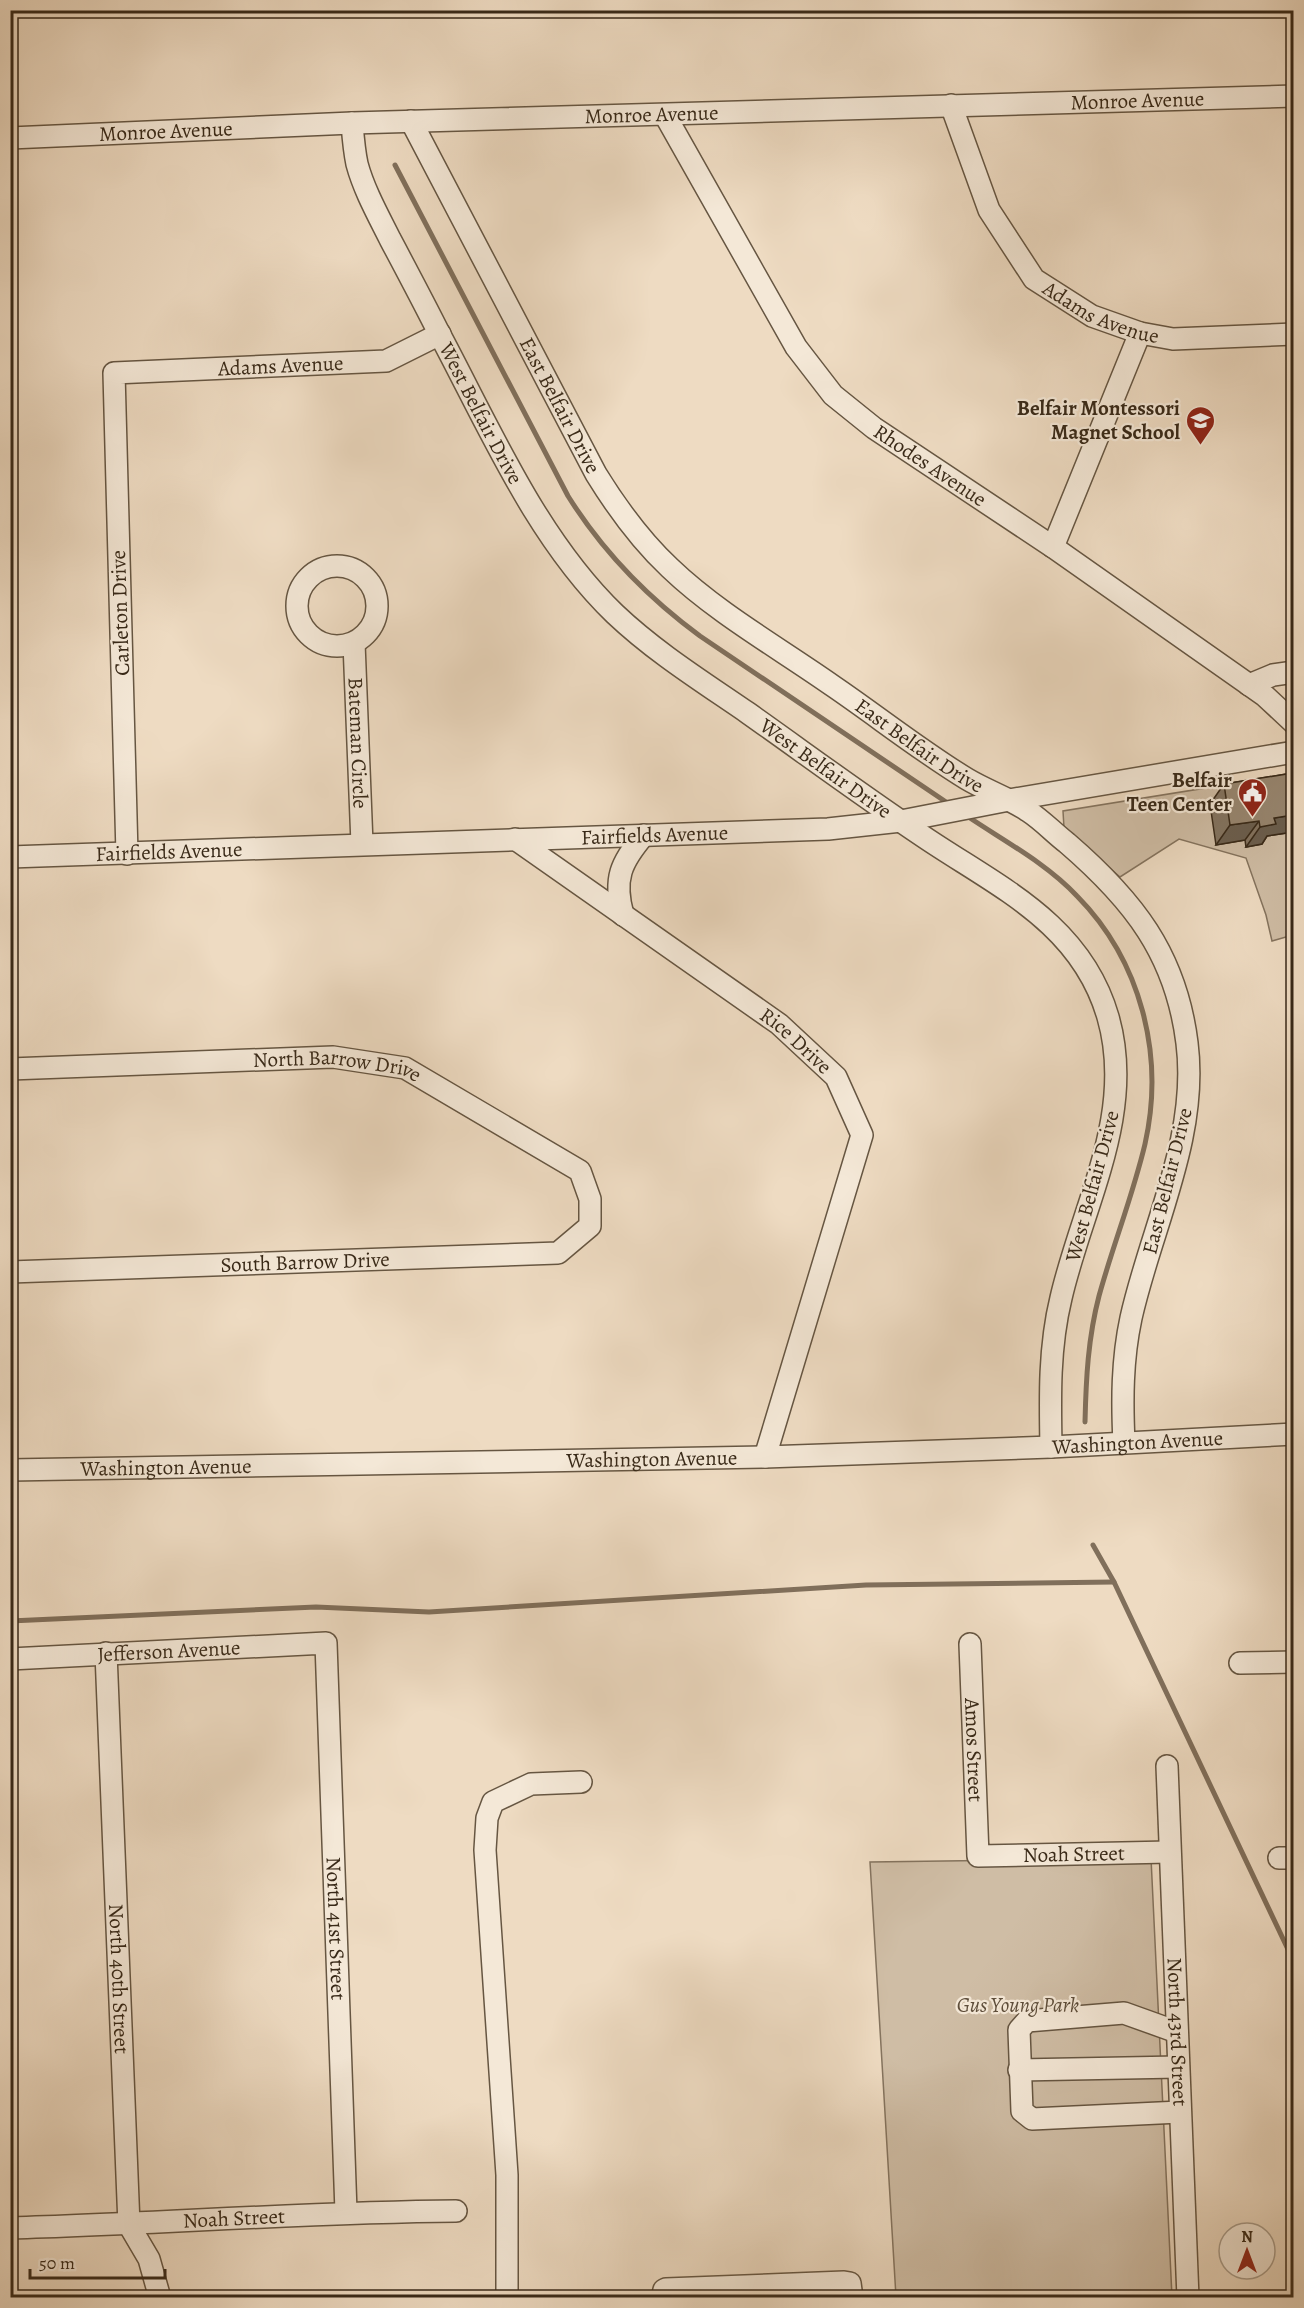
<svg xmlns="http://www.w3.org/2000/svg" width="1304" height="2308" font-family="Alegreya,serif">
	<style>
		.park { fill: #cfbda5; stroke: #84735e; stroke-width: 1.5 }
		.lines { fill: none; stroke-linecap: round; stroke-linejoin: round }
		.stream { stroke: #806f5b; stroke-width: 5 }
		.minor-casing { stroke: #665642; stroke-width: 24 }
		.minor { stroke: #f4e8d7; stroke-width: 21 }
		.wall { fill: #827360; stroke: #382918; stroke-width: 1.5 }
		.shaded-wall { fill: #6a5e4e; stroke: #382918; stroke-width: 1.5 }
		.building { fill: #978670; stroke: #382918; stroke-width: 1.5 }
		.labels { text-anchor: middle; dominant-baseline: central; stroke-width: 4.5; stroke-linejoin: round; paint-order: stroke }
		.street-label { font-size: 21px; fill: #382918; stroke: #f4e8d7 }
		.poi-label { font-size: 21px; font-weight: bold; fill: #382918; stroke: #f4e8d7; text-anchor: end }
		.park-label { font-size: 21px; font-style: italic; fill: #5e4e3b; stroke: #f4e8d7 }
	</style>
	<rect width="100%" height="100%" fill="#eedbc2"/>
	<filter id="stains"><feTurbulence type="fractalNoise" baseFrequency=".00333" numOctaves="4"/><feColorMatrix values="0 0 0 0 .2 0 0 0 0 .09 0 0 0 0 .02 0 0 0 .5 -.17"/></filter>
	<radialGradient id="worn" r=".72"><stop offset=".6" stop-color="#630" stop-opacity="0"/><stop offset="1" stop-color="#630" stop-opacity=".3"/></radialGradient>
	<!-- park -->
	<g class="park">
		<path d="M1293 774V935L1272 941 1266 915 1246 858 1179 839 1120 877 1064 828 1063 811Z"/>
		<path d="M1151 1858 1172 2297H896L870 1862Z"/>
	</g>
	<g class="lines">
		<!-- stream -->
		<g class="stream">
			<path d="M395 165 568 496C603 552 647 597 700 636L952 806"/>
			<path d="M967 816C1004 841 1046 863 1077 896 1141 961 1165 1055 1145 1144 1133 1195 1113 1245 1099 1296 1088 1338 1086 1379 1085 1422"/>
			<path d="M1093 1545 1114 1582 1294 1962"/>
			<path d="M10 1621 316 1607 429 1612 866 1585 1114 1582"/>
		</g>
		<defs>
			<g id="minor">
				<path id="s1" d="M951 105 989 210 1034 279 1092 316 1140 333 1173 339 1294 334"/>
				<path id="s2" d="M665 115 796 347 833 395 874 428 1053 547 1265 696 1294 723"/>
				<path id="s3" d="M411 121 596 474C617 508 640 540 670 568 717 613 779 648 833 686 877 716 921 751 967 779 987 791 1009 798 1028 811 1042 820 1054 833 1067 843 1133 900 1176 954 1187 1043 1199 1137 1151 1228 1131 1318 1122 1360 1122 1401 1124 1443"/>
				<path id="s4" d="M352 123C353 136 354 150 357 164 364 190 378 215 390 239 407 271 424 303 440 335 490 429 537 539 615 614 655 652 703 682 748 713 806 754 864 797 924 837 998 887 1081 923 1108 1017 1136 1114 1082 1206 1061 1298 1049 1347 1050 1397 1051 1447"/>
				<path id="s5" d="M10 138 352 123 1294 96"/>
				<path d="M1053 547 1140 333"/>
				<circle cx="337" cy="606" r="40"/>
				<path id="s6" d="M354 643 362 844"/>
				<path d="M1249 685 1273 675 1294 672"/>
				<path id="s7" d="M515 839 779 1024 836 1077 862 1135 765 1457"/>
				<path id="s8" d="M127 854 114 373 386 361 440 334"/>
				<path id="s9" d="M10 857 828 829 901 821 1009 800 1294 752"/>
				<path d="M623 915C613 879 621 862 644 835"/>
				<path id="s10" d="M10 1069 333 1057 405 1068 580 1171 590 1199V1226L558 1253 10 1272"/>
				<path id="s11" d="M10 1470 765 1457 1051 1447 1294 1434"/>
				<path id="s12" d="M970 1644 978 1856 1169 1852"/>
				<path id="s13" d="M106 1653 129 2225 149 2259 160 2298"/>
				<path id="s14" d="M10 1659 326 1643 346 2212"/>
				<path d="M1240 1663 1294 1662"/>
				<path id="s15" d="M1167 1766 1188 2298"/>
				<path d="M1279 1858H1294"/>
				<path d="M1177 2032 1124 2013 1027 2021 1019 2030 1022 2111 1032 2119 1180 2112"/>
				<path d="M1019 2070 1178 2067"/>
				<path id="s16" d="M10 2228C159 2224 307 2212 456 2211"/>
				<path d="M507 2298V2175L485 1850 487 1818 493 1802 531 1784 581 1782"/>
				<path d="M662 2298 664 2290 666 2289 844 2282 850 2283 852 2298"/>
			</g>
		</defs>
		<!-- minor casing -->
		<use href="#minor" class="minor-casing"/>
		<!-- minor -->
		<use href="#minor" class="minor"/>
	</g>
	<!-- wall -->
	<path class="wall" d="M1293 773V832L1267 836 1262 844 1246 847 1245 840 1216 845 1210 804 1224 784Z"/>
	<!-- shaded-wall -->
	<g class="shaded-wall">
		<path d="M1293 815V832L1267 836 1262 844 1246 847 1260 827 1274 818Z"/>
		<path d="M1259 821 1245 840 1216 845 1230 825Z"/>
	</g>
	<!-- building -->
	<path class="building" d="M1293 773V815L1274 818 1276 824 1260 827 1259 821 1230 825 1224 784Z"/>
	<!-- icons -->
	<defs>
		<symbol id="school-pin" viewBox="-11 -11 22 30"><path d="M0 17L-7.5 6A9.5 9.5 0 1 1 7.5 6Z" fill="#8f2418" stroke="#f4e8d7"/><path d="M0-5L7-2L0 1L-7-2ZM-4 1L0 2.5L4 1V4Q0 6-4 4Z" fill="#fff"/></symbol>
		<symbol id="civic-pin" viewBox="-11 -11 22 30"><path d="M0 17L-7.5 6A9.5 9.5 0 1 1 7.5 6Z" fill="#8f2418" stroke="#f4e8d7"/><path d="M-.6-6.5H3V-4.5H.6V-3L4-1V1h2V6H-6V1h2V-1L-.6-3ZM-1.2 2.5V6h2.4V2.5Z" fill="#fff"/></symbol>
	</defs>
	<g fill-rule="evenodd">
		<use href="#school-pin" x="1184" y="404" width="33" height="45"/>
		<use href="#civic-pin" x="1236" y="776" width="33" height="45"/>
	</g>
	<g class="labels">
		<!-- street labels -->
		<g class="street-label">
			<text stroke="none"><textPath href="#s5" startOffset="1128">Monroe Avenue</textPath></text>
			<text stroke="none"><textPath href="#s5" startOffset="642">Monroe Avenue</textPath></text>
			<text stroke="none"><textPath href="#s5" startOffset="156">Monroe Avenue</textPath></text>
			<text stroke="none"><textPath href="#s1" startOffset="270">Adams Avenue</textPath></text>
			<text stroke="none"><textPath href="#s8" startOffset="648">Adams Avenue</textPath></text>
			<text stroke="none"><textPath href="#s3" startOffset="321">East Belfair Drive</textPath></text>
			<text stroke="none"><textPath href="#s4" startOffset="320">West Belfair Drive</textPath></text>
			<text stroke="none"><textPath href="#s2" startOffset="447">Rhodes Avenue</textPath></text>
			<text transform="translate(120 613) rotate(-92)">Carleton Drive</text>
			<text stroke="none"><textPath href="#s6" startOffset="100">Bateman Circle</textPath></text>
			<text stroke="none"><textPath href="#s3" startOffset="825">East Belfair Drive</textPath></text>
			<text stroke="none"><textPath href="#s4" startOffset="824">West Belfair Drive</textPath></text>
			<text stroke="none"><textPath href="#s9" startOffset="645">Fairfields Avenue</textPath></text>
			<text stroke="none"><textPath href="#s9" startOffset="159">Fairfields Avenue</textPath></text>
			<text stroke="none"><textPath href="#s7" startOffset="346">Rice Drive</textPath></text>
			<text stroke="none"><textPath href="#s10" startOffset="328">North Barrow Drive</textPath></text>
			<text transform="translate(1167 1181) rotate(-76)">East Belfair Drive</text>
			<text transform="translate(1092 1186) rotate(-75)">West Belfair Drive</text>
			<text transform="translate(305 1262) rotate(-2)">South Barrow Drive</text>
			<text stroke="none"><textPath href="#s11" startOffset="1128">Washington Avenue</textPath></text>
			<text stroke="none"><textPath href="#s11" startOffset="642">Washington Avenue</textPath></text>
			<text stroke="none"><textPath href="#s11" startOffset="156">Washington Avenue</textPath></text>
			<text stroke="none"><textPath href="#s14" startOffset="159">Jefferson Avenue</textPath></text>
			<text stroke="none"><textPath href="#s12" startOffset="106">Amos Street</textPath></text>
			<text stroke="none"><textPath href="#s12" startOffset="308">Noah Street</textPath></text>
			<text stroke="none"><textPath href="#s14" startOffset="602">North 41st Street</textPath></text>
			<text stroke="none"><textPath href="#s13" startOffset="326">North 40th Street</textPath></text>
			<text stroke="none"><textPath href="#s15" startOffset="266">North 43rd Street</textPath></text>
			<text stroke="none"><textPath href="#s16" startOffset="224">Noah Street</textPath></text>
		</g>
		<!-- poi labels -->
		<g class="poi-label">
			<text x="1180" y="408">Belfair Montessori<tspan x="1180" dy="24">Magnet School</tspan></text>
			<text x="1232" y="780">Belfair<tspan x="1232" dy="24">Teen Center</tspan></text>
		</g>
		<!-- park labels -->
		<g class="park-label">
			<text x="1018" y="2005">Gus Young Park</text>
		</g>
	</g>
	<!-- margin -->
	<rect width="1304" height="2308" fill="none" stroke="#eedbc2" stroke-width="36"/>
	<rect x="12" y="12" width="1280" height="2284" fill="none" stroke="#382918" stroke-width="3"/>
	<rect x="18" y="18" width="1268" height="2272" fill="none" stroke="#382918" stroke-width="1.5"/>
	<!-- north arrow -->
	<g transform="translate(1247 2251)"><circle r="28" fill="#f4e8d7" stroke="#a99c8b" stroke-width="1.5"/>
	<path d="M0-4.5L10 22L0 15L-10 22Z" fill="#8f2418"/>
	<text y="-9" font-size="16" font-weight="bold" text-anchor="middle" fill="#382918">N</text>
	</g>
	<!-- scale -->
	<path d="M30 2269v9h135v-9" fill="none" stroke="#382918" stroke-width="3"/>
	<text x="39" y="2269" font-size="18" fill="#382918" stroke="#f4e8d7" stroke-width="4.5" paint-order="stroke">50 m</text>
	<rect width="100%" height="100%" filter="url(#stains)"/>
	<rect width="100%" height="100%" fill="url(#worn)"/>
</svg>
